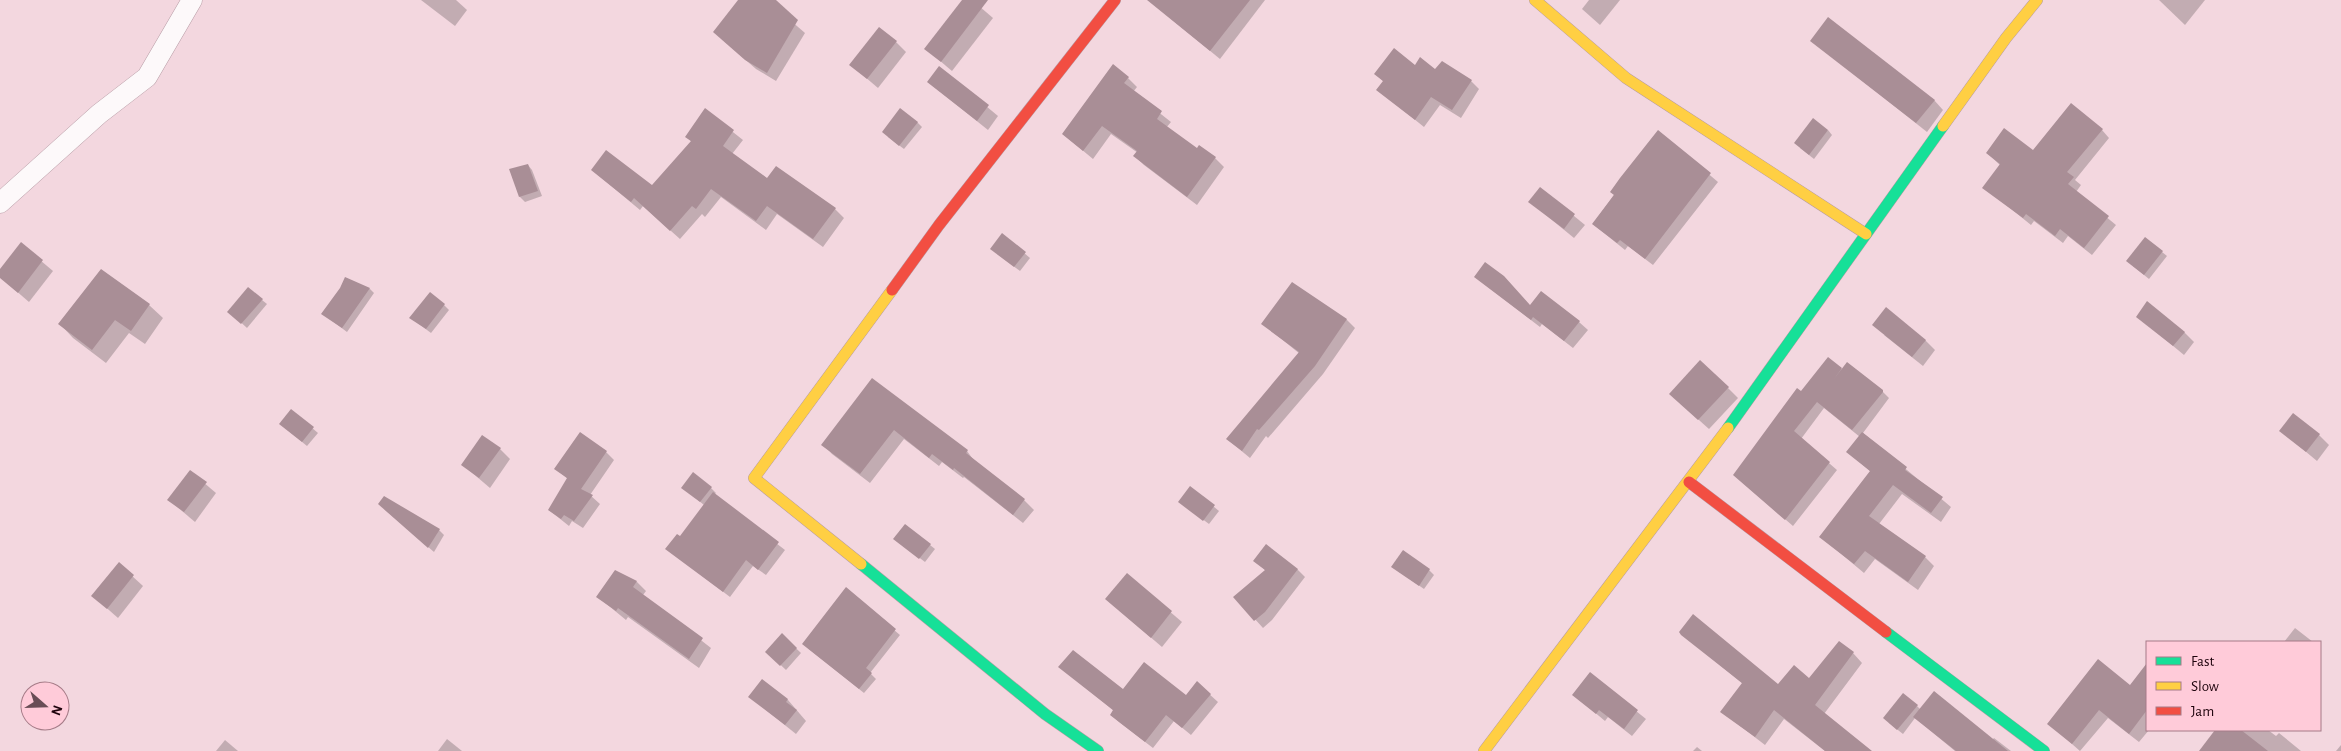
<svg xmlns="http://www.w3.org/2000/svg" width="2341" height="751" font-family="'Alegreya Sans',sans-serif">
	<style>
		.shadow { fill: #0003 }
		.building { fill: #a98e96 }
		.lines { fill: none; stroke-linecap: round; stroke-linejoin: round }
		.street-casing { stroke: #b69ba4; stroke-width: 21 }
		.fast-casing { stroke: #b69ba4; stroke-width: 12 }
		.slow-casing { stroke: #b69ba4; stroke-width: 12 }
		.jam-casing { stroke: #b69ba4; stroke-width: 12 }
		.street { stroke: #fdf9fa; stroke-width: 20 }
		.fast { stroke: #16e098; stroke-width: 11 }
		.slow { stroke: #ffcf43; stroke-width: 11 }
		.jam { stroke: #f24e42; stroke-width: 11 }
	</style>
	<rect width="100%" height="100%" fill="#f3d7df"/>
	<!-- shadow -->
	<g class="shadow">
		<path d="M421 0H456L467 10 455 26Z"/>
		<path d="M740 0H767L805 33 776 81 756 69 724 41Z"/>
		<path d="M964 0H972L993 18 952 71 926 49Z"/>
		<path d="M1169 0H1265L1220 59 1170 18Z"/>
		<path d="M1589 0H1620L1600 25 1582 9Z"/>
		<path d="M2159 0H2205L2185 25Z"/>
		<path d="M1812 41 1934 100 1943 110 1927 132Z"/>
		<path d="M896 42 906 52 878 88 851 65Z"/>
		<path d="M1415 66 1471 81 1479 89 1461 118 1440 105 1424 127 1378 90 1384 82 1376 74Z"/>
		<path d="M939 67 998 116 988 130 928 82Z"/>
		<path d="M1128 78 1137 87 1133 92 1171 122 1166 128 1197 149 1215 158 1224 167 1197 205 1144 165 1135 156 1138 153 1111 134 1093 159 1063 134Z"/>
		<path d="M705 110 743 140 732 154 768 179 835 209 844 218 823 247 777 214 766 230 721 197 705 217 702 214 680 239 643 206 640 210 592 170 652 187 692 142 686 137Z"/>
		<path d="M917 122 922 127 904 149 888 137Z"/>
		<path d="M1828 130 1832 135 1814 159 1800 148Z"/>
		<path d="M2102 130 2109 138 2075 180 2081 185 2076 192 2116 225 2092 255 2068 236 2063 243 2034 221 2031 225 1984 187 2000 165 1987 153 2034 152Z"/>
		<path d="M1659 132 1718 182 1653 265 1628 246 1625 250 1593 224Z"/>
		<path d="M528 165 532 170 542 196 525 202 520 197 510 170Z"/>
		<path d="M1540 188 1585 225 1574 238 1530 202Z"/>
		<path d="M1003 235 1030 258 1020 271 997 254Z"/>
		<path d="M21 244 53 271 29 302 0 277V271Z"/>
		<path d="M2162 252 2167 256 2149 279 2133 266Z"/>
		<path d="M1475 277 1530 306 1579 322 1588 330 1573 348 1542 324 1540 327Z"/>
		<path d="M346 278 370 289 374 293 347 332 323 314 341 289Z"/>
		<path d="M1293 284 1347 320 1355 328 1323 374 1268 438 1266 436 1250 458 1227 439 1300 354 1263 324Z"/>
		<path d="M262 300 267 304 247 328 234 316Z"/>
		<path d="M149 305 163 318 145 344 129 333 106 363 73 338 60 324Z"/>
		<path d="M444 305 449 310 431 333 411 318Z"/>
		<path d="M2137 316 2184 332 2194 342 2184 355Z"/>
		<path d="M1884 335 1925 340 1935 350 1923 366Z"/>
		<path d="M1829 359 1842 370 1882 391 1889 398 1863 433 1951 507 1941 522 1902 494 1879 524 1925 557 1934 566 1918 590 1875 559 1864 573 1821 537 1871 472 1848 452 1860 437 1824 408 1801 439 1837 470 1793 526 1742 482 1802 393Z"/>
		<path d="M872 380 967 451 975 462 1024 500 1034 510 1023 523 964 477 963 478 942 462 939 466 904 439 870 483 832 454 823 444Z"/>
		<path d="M1728 388 1738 398 1709 429 1681 404Z"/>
		<path d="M291 410 318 433 307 446 285 428Z"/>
		<path d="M2281 431 2319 435 2329 445 2317 461Z"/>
		<path d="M500 449 510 459 490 488 463 465Z"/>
		<path d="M606 452 614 460 590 495 600 504 583 528 572 521 569 526 549 510 568 479 556 469Z"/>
		<path d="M190 471 216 493 195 522 169 500Z"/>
		<path d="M711 488 716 493 714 495 785 550 766 575 753 566 730 597 667 549 680 538 704 505 688 492Z"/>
		<path d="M1191 488 1219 511 1209 524 1185 506Z"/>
		<path d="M384 509 439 530 444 535 434 552Z"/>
		<path d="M900 543 930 545 935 549 925 562Z"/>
		<path d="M1255 560 1297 569 1305 577 1272 620 1263 628 1235 597 1266 571Z"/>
		<path d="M119 564 143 586 118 618 93 596Z"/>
		<path d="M1429 570 1434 575 1424 589 1398 571Z"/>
		<path d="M615 572 637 582 646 591 643 595 711 648 699 668 628 617 626 620 598 597Z"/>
		<path d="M1127 575 1182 622 1162 647 1106 599Z"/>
		<path d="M875 614 900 635 870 673 876 679 864 693 809 649Z"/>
		<path d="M2295 628 2313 642H2284Z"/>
		<path d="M1682 634 1778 686 1810 680 1853 653 1862 663 1824 714 1869 751H1825L1784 719 1765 745 1722 712 1743 684Z"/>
		<path d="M782 635 801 653 786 670 767 652Z"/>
		<path d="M2147 665 2149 730 2139 742 2108 718 2080 751 2049 724 2130 686Z"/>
		<path d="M1060 667 1123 691 1186 696 1197 683 1218 702 1191 735 1174 721 1153 748 1119 722 1111 715 1114 711Z"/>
		<path d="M1590 674 1646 719 1632 736 1608 717 1605 721 1574 695Z"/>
		<path d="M762 681 788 700 806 721 796 734 750 697Z"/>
		<path d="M1917 706 1921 710 1960 751H1955L1915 718 1903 734 1889 723Z"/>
		<path d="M2218 730H2268L2276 736 2279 733 2301 751H2201Z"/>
		<path d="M1994 738 2011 751H1983Z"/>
		<path d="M447 739 462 751H438Z"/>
		<path d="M225 740 238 751H216Z"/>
		<path d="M2341 745V751H2336Z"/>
		<path d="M1697 747 1702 751H1693Z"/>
	</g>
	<!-- building -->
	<g class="building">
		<path d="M738 0H776L798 20 767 73 745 60 713 32Z"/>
		<path d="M962 0H988L941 62 924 49Z"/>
		<path d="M1147 0H1250L1210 51Z"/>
		<path d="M1828 17 1935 100 1916 123 1810 41Z"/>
		<path d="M879 27 897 41 867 79 849 65Z"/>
		<path d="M1394 48 1415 65 1420 57 1435 69 1442 61 1472 80 1452 110 1431 97 1415 120 1376 90 1383 81 1374 74Z"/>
		<path d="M1113 64 1129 77 1124 83 1162 111 1157 119 1197 148 1199 145 1216 157 1187 197 1133 156 1137 151 1102 126 1083 151 1062 134Z"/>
		<path d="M939 66 989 105 977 121 927 82Z"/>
		<path d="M2071 103 2103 129 2067 172 2074 177 2068 184 2109 216 2084 248 2060 229 2055 236 2026 214 2023 218 1982 188 2000 164 1986 153 2004 128 2033 150Z"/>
		<path d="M705 108 734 130 723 146 767 178 776 166 836 208 813 239 767 206 756 221 711 189 696 209 692 206 670 231 634 198 631 202 591 170 606 150 652 185 691 141 685 137Z"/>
		<path d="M900 108 918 122 899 146 882 132Z"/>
		<path d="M1813 118 1828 130 1809 155 1794 143Z"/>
		<path d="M1658 130 1711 173 1645 259 1620 240 1617 243 1592 224 1614 195 1610 192 1620 178Z"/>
		<path d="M528 164 538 191 519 197 509 169Z"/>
		<path d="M1540 187 1575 214 1564 229 1528 202Z"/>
		<path d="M1002 233 1026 252 1014 267 990 249Z"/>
		<path d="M2145 237 2163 251 2144 275 2126 261Z"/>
		<path d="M21 242 43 260 18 293 0 278V269Z"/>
		<path d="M1485 262 1504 276 1530 305 1541 291 1580 321 1564 341 1533 317 1531 320 1474 277Z"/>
		<path d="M101 269 150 304 131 331 115 320 92 350 58 324Z"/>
		<path d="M345 277 370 288 342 328 321 314 340 288Z"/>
		<path d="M1292 282 1347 319 1315 366 1259 430 1257 429 1242 451 1226 439 1299 352 1261 324Z"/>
		<path d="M248 287 263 299 241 324 227 312Z"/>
		<path d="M430 292 445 304 426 329 409 318Z"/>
		<path d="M2147 301 2185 332 2173 346 2136 317Z"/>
		<path d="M1886 307 1926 340 1912 357 1872 325Z"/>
		<path d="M1828 357 1842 368 1834 379 1847 362 1883 390V392L1852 430 1817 402 1794 431 1830 462 1785 520 1733 475 1797 388 1801 391Z"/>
		<path d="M1700 360 1729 387 1698 420 1669 394Z"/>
		<path d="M872 378 968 450 966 453 1025 499 1013 515 954 468 953 470 932 454 929 458 894 430 860 474 821 445Z"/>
		<path d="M291 409 314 427 302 442 279 424Z"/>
		<path d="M2293 413 2320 434 2306 452 2279 431Z"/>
		<path d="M580 432 607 451 581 489 593 495 574 521 564 515 561 519 548 510 567 478 554 469Z"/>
		<path d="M1862 432 1907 467 1905 470 1943 497 1931 513 1893 485 1869 516 1926 556 1908 582 1865 551 1854 564 1819 537 1870 471 1846 452Z"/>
		<path d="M482 435 501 448 479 478 461 465Z"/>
		<path d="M190 470 207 482 184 512 167 500Z"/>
		<path d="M693 472 712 487 700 502 681 488Z"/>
		<path d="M1190 486 1215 505 1203 521 1178 502Z"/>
		<path d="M713 492 779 542 758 570 746 560 723 592 665 549 677 534 680 536Z"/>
		<path d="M384 496 440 529 428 548 378 504Z"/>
		<path d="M905 524 931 544 919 559 893 539Z"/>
		<path d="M1266 544 1298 569 1265 612 1254 621 1233 597 1265 570 1253 561Z"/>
		<path d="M1403 550 1430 569 1419 586 1391 567Z"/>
		<path d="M119 562 134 575 107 609 91 596Z"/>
		<path d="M615 570 637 581 633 587 703 638 689 659 618 608 616 611 596 597Z"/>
		<path d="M1127 573 1172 611 1151 638 1105 599Z"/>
		<path d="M846 587 896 629 866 668 872 673 859 689 802 644Z"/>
		<path d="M1693 614 1778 684 1794 665 1809 678 1839 641 1854 652 1815 705 1872 751H1825L1774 710 1755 737 1720 712 1742 683 1681 635 1679 632Z"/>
		<path d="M782 633 797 648 780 666 765 652Z"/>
		<path d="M1073 650 1123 689 1144 662 1186 695 1197 681 1211 694 1182 728 1166 715 1145 742 1110 715 1113 710 1058 667Z"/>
		<path d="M2098 659 2130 685 2147 663V710L2129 734 2099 710 2072 744 2047 724Z"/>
		<path d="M1590 672 1638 710 1624 729 1599 710 1596 714 1572 695Z"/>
		<path d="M762 679 788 699 786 702 797 710 785 725 748 697Z"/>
		<path d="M1934 691 2008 751H1956L1913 717Z"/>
		<path d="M1903 693 1918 705 1897 730 1883 718Z"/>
		<path d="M2215 730H2241L2268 751H2199Z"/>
	</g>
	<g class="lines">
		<defs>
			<path id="street" d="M0 203 99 114 147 77 192 0"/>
			<g id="fast">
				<path d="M1728 428 1943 126"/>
				<path d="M861 564 1045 714 1098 751"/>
				<path d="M1886 632 2044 751"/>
			</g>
			<g id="slow">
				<path d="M1535 0 1626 78 1866 234"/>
				<path d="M1943 126 2006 38 2037 0"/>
				<path d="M861 564 754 478 892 290"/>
				<path d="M1484 751 1728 428"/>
			</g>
			<g id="jam">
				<path d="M892 290 939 225 1115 0"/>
				<path d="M1689 482 1886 632"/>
			</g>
		</defs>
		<!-- street casing -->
		<use href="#street" class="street-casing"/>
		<!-- fast casing -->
		<use href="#fast" class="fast-casing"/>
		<!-- slow casing -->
		<use href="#slow" class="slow-casing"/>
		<!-- jam casing -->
		<use href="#jam" class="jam-casing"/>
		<!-- street -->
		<use href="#street" class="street"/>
		<!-- fast -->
		<use href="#fast" class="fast"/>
		<!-- slow -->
		<use href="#slow" class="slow"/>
		<!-- jam -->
		<use href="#jam" class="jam"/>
	</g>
	<!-- legend -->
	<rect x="2146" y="641" width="175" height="90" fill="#ffcbd9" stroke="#a57b87"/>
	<rect x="2156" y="657" width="25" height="8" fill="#16e098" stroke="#a57b87"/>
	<text x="2191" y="666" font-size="15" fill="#1e030c">Fast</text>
	<rect x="2156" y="682" width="25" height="8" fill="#ffcf43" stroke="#a57b87"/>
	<text x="2191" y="691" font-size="15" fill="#1e030c">Slow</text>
	<rect x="2156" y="707" width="25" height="8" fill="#f24e42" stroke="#a57b87"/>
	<text x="2191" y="716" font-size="15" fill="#1e030c">Jam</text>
	<!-- north arrow -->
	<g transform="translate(45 706) rotate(110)"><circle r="24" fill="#ffcbd9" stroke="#a57b87"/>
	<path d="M0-4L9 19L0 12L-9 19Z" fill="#694d56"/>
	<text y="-8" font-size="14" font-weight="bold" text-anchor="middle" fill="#1e030c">N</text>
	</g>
</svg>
